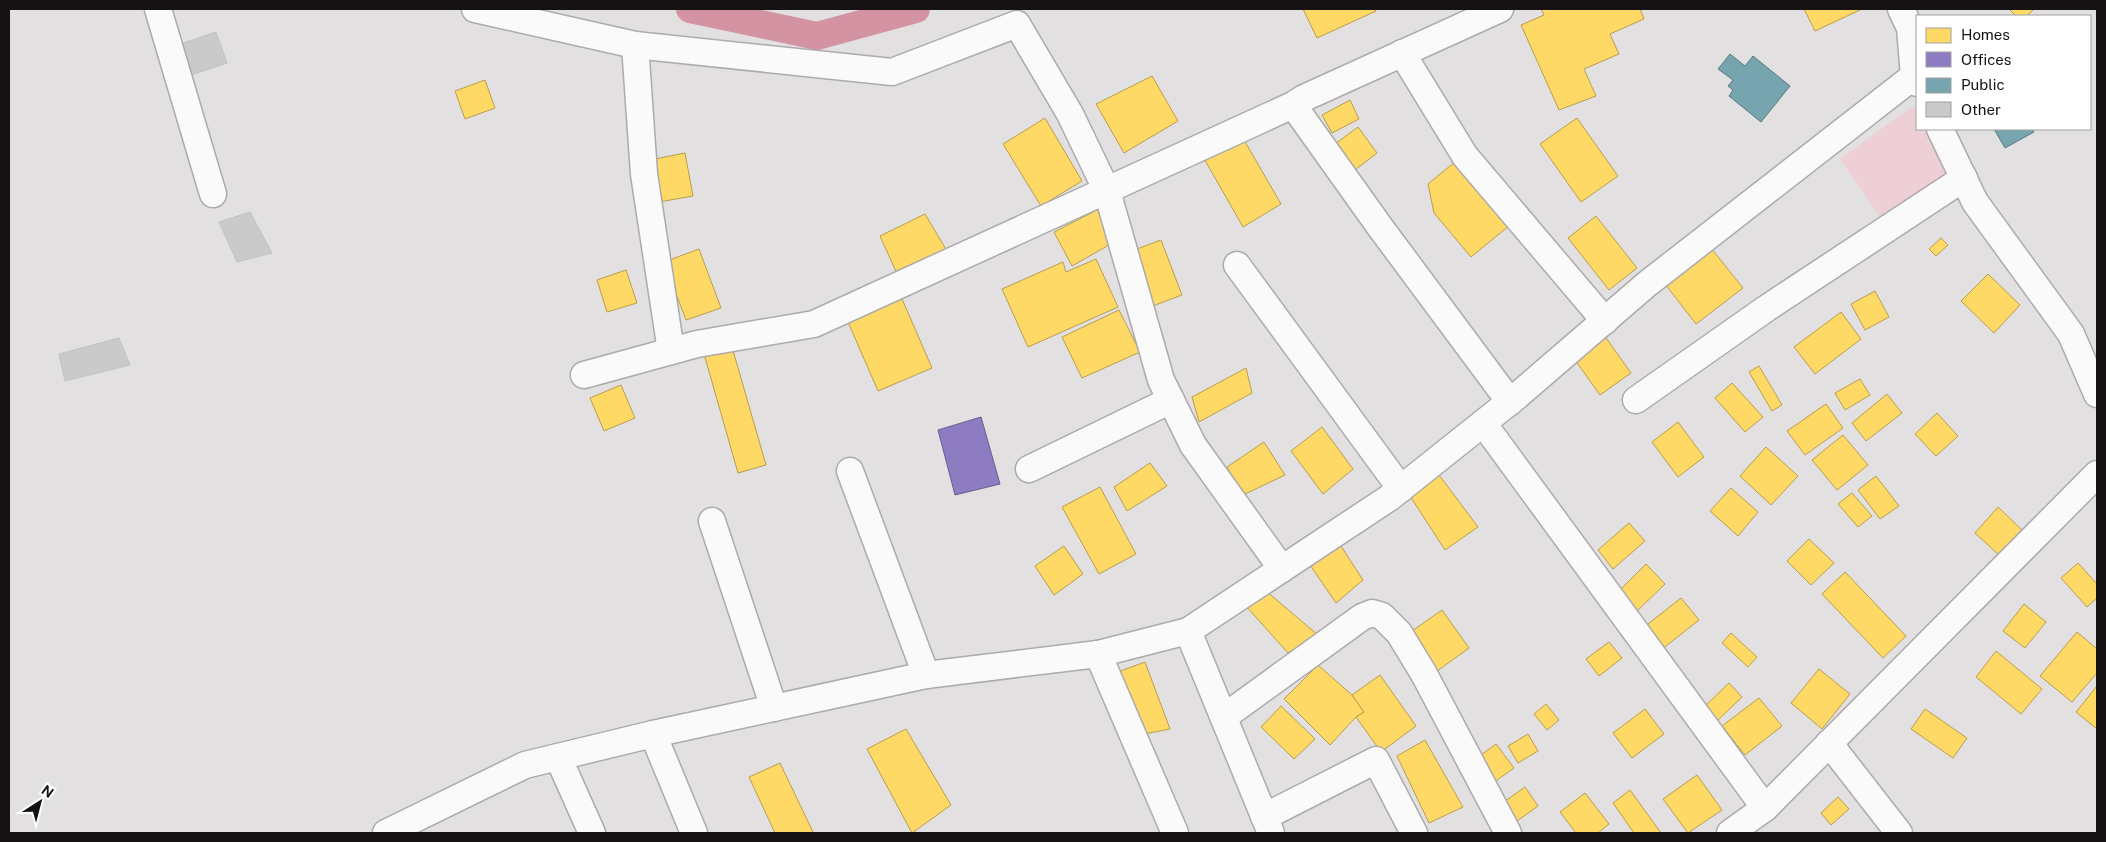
<svg xmlns="http://www.w3.org/2000/svg" width="2106" height="842" font-family="'Public Sans',sans-serif">
	<style>
		.green { fill: #edcfd5 }
		.homes { fill: #ffd966; stroke: #b89d4d }
		.offices { fill: #8e7cc3; stroke: #695c8e }
		.public { fill: #76a5af; stroke: #597980 }
		.lines { fill: none; stroke-linecap: round; stroke-linejoin: round }
		.canal { stroke: #d493a3; stroke-width: 28 }
		.building { fill: #cacaca; stroke: #c1c1c1 }
		.minor-casing { stroke: #acaaab; stroke-width: 29 }
		.minor { stroke: #fbfafa; stroke-width: 26 }
	</style>
	<rect width="100%" height="100%" fill="#e3e0e1"/>
	<!-- green -->
	<path class="green" d="M1913 106 1917 113V129H1927L1955 170 1885 224 1840 159Z"/>
	<!-- homes -->
	<g class="homes">
		<path d="M1303 9H1375L1376 11 1317 38Z"/>
		<path d="M1541 9H1640L1644 19 1610 34 1619 54 1584 69 1596 96 1559 110 1521 25 1544 15Z"/>
		<path d="M1804 9H1862L1815 31Z"/>
		<path d="M2011 9H2034L2027 16H2016L2010 10Z"/>
		<path d="M1152 76 1178 121 1124 153 1096 104Z"/>
		<path d="M485 80 495 108 465 119 455 91Z"/>
		<path d="M1350 100 1359 119 1332 133 1322 115Z"/>
		<path d="M1045 118 1082 181 1041 206 1003 144Z"/>
		<path d="M1577 118 1618 176 1581 202 1540 144Z"/>
		<path d="M1358 127 1377 153 1351 173 1331 147Z"/>
		<path d="M1240 133 1281 204 1243 227 1202 155Z"/>
		<path d="M685 153 693 196 653 203 645 161Z"/>
		<path d="M1456 161 1510 225 1471 257 1434 213 1428 184Z"/>
		<path d="M1099 209 1116 241 1072 266 1054 232Z"/>
		<path d="M925 214 947 251 899 278 880 236Z"/>
		<path d="M1596 216 1637 268 1609 290 1568 238Z"/>
		<path d="M1941 238 1948 245 1936 256 1929 249Z"/>
		<path d="M1161 240 1182 295 1150 307 1129 252Z"/>
		<path d="M1711 248 1743 288 1696 324 1665 284Z"/>
		<path d="M699 249 721 308 686 320 664 262Z"/>
		<path d="M1096 259 1118 307 1028 347 1002 289 1063 262 1066 272Z"/>
		<path d="M626 270 637 303 607 312 597 280Z"/>
		<path d="M1988 274 2020 305 1994 333 1961 301Z"/>
		<path d="M1875 291 1889 317 1865 330 1851 304Z"/>
		<path d="M899 292 932 368 878 391 845 315Z"/>
		<path d="M1119 310 1140 352 1082 378 1062 337Z"/>
		<path d="M1841 312 1861 339 1815 374 1794 347Z"/>
		<path d="M1604 335 1631 373 1600 395 1573 357Z"/>
		<path d="M732 347 766 465 738 473 704 354Z"/>
		<path d="M1759 366 1782 405 1772 411 1749 372Z"/>
		<path d="M1246 368 1252 393 1199 422 1192 397Z"/>
		<path d="M1860 379 1870 395 1845 410 1835 393Z"/>
		<path d="M1732 383 1763 417 1745 432 1715 398Z"/>
		<path d="M621 385 635 418 604 431 590 398Z"/>
		<path d="M1887 394 1902 413 1866 441 1852 423Z"/>
		<path d="M1826 404 1843 428 1805 455 1787 431Z"/>
		<path d="M1937 413 1958 436 1936 456 1915 434Z"/>
		<path d="M1678 422 1704 457 1678 477 1652 442Z"/>
		<path d="M1322 427 1353 469 1323 494 1291 451Z"/>
		<path d="M1843 435 1868 465 1837 490 1812 460Z"/>
		<path d="M1264 442 1285 475 1243 495 1227 467Z"/>
		<path d="M1766 447 1798 476 1771 505 1740 476Z"/>
		<path d="M1150 463 1167 486 1127 511 1114 487Z"/>
		<path d="M1436 471 1478 527 1445 550 1410 496Z"/>
		<path d="M1876 476 1899 506 1880 519 1858 490Z"/>
		<path d="M1100 487 1136 554 1099 574 1062 507Z"/>
		<path d="M1731 488 1758 512 1738 536 1710 511Z"/>
		<path d="M1852 493 1872 516 1858 527 1838 504Z"/>
		<path d="M1998 507 2023 531 2000 556 1975 533Z"/>
		<path d="M1629 523 1645 541 1613 569 1598 550Z"/>
		<path d="M1809 539 1834 563 1811 585 1787 561Z"/>
		<path d="M1339 543 1363 580 1336 603 1308 562Z"/>
		<path d="M1064 546 1083 574 1054 595 1035 566Z"/>
		<path d="M2078 563 2097 584V598L2087 607 2061 578Z"/>
		<path d="M1646 564 1665 584 1635 613 1617 593Z"/>
		<path d="M1845 572 1906 636 1883 658 1822 594Z"/>
		<path d="M1266 591 1318 635 1288 653 1245 605Z"/>
		<path d="M1681 598 1699 620 1661 650 1643 628Z"/>
		<path d="M2024 604 2046 622 2025 648 2003 631Z"/>
		<path d="M1442 610 1469 648 1433 674 1405 636Z"/>
		<path d="M2077 632 2097 649V673L2072 702 2040 676Z"/>
		<path d="M1731 633 1757 657 1748 667 1722 643Z"/>
		<path d="M1609 642 1622 658 1599 676 1586 659Z"/>
		<path d="M1996 651 2042 689 2021 714 1976 677Z"/>
		<path d="M1145 662 1170 729 1144 734 1115 673Z"/>
		<path d="M1318 665 1352 695 1364 712 1356 717 1330 745 1284 699Z"/>
		<path d="M1819 669 1850 694 1822 729 1791 703Z"/>
		<path d="M1380 675 1416 726 1381 752 1356 717 1364 712 1352 695Z"/>
		<path d="M1729 683 1742 697 1716 722 1703 708Z"/>
		<path d="M2097 686V729L2076 712Z"/>
		<path d="M1759 698 1782 726 1745 755 1722 726Z"/>
		<path d="M1546 704 1559 720 1547 730 1534 714Z"/>
		<path d="M1281 706 1315 739 1294 759 1261 727Z"/>
		<path d="M1645 709 1664 734 1632 758 1613 733Z"/>
		<path d="M1925 709 1967 738 1953 758 1911 729Z"/>
		<path d="M906 729 951 805 912 833 867 749Z"/>
		<path d="M1528 734 1538 751 1518 763 1508 746Z"/>
		<path d="M1425 740 1463 807 1429 823 1397 756Z"/>
		<path d="M1496 744 1514 768 1490 785 1473 761Z"/>
		<path d="M780 763 813 832 810 833H775L749 777Z"/>
		<path d="M1697 775 1722 810 1688 833 1663 799Z"/>
		<path d="M1525 787 1538 806 1517 821 1504 802Z"/>
		<path d="M1630 790 1661 833H1634L1613 803Z"/>
		<path d="M1585 793 1609 824 1598 833H1576L1560 812Z"/>
		<path d="M1838 797 1849 809 1831 825 1821 813Z"/>
	</g>
	<!-- offices -->
	<path class="offices" d="M981 417 1000 484 955 495 938 430Z"/>
	<!-- public -->
	<g class="public">
		<path d="M1730 54 1745 66 1753 56 1790 86 1761 122 1729 96 1733 90 1728 86 1733 80 1718 69Z"/>
		<path d="M1994 129H2032L2034 132 2005 148Z"/>
	</g>
	<g class="lines">
		<!-- canal -->
		<path class="canal" d="M690 9 817 36 916 9"/>
	</g>
	<!-- building -->
	<g class="building">
		<path d="M216 32 227 63 185 77 175 46Z"/>
		<path d="M250 212 272 253 237 262 219 222Z"/>
		<path d="M119 338 130 365 65 381 59 354Z"/>
	</g>
	<g class="lines">
		<defs>
			<g id="minor">
				<path d="M158 9 213 194"/>
				<path d="M475 9 635 45 892 72 1017 24 1070 114 1107 191 1161 380 1193 445 1282 569"/>
				<path d="M1901 9 1910 28 1914 76 1917 83"/>
				<path d="M635 45 644 174 671 351"/>
				<path d="M1402 53 1465 156 1605 321"/>
				<path d="M1293 105 1380 227 1510 402"/>
				<path d="M1940 129 1975 202 2071 334 2097 394"/>
				<path d="M1237 265 1401 489"/>
				<path d="M584 375 697 344 814 324 1293 105 1304 98 1500 9"/>
				<path d="M1636 400 1767 308 1964 178"/>
				<path d="M1483 423 1765 808"/>
				<path d="M1029 469 1171 400"/>
				<path d="M850 471 926 675"/>
				<path d="M712 521 774 708"/>
				<path d="M1188 631 1271 833"/>
				<path d="M1098 654 1175 833"/>
				<path d="M1224 717 1362 617 1372 613 1382 616 1399 633 1424 674 1508 833"/>
				<path d="M653 734 694 833"/>
				<path d="M1829 743 1899 833"/>
				<path d="M558 757 592 833"/>
				<path d="M1264 817 1376 760 1414 833"/>
				<path d="M386 833 525 765 653 734 926 675 1098 654 1188 631 1389 498 1517 396 1647 284 1914 76"/>
				<path d="M1730 833 1765 808 2097 474"/>
			</g>
		</defs>
		<!-- minor casing -->
		<use href="#minor" class="minor-casing"/>
		<!-- minor -->
		<use href="#minor" class="minor"/>
	</g>
	<!-- border -->
	<rect width="2106" height="842" fill="none" stroke="#141212" stroke-width="20"/>
	<!-- legend -->
	<rect x="1916" y="15" width="175" height="115" fill="#ffffff" stroke="#a1a0a0"/>
	<rect x="1926" y="28" width="25" height="15" fill="#ffd966" stroke="#a1a0a0"/>
	<text x="1961" y="40" font-size="15" fill="#141212">Homes</text>
	<rect x="1926" y="52" width="25" height="15" fill="#8e7cc3" stroke="#a1a0a0"/>
	<text x="1961" y="65" font-size="15" fill="#141212">Offices</text>
	<rect x="1926" y="78" width="25" height="15" fill="#76a5af" stroke="#a1a0a0"/>
	<text x="1961" y="90" font-size="15" fill="#141212">Public</text>
	<rect x="1926" y="102" width="25" height="15" fill="#cacaca" stroke="#a1a0a0"/>
	<text x="1961" y="115" font-size="15" fill="#141212">Other</text>
	<!-- north arrow -->
	<g transform="translate(40 802) rotate(36)" stroke="#ffffff" stroke-width="4" paint-order="stroke">
	<path d="M0-4L9 19L0 12L-9 19Z" fill="#141212"/>
	<text y="-8" font-size="14" font-weight="bold" text-anchor="middle" fill="#141212">N</text>
	</g>
</svg>
